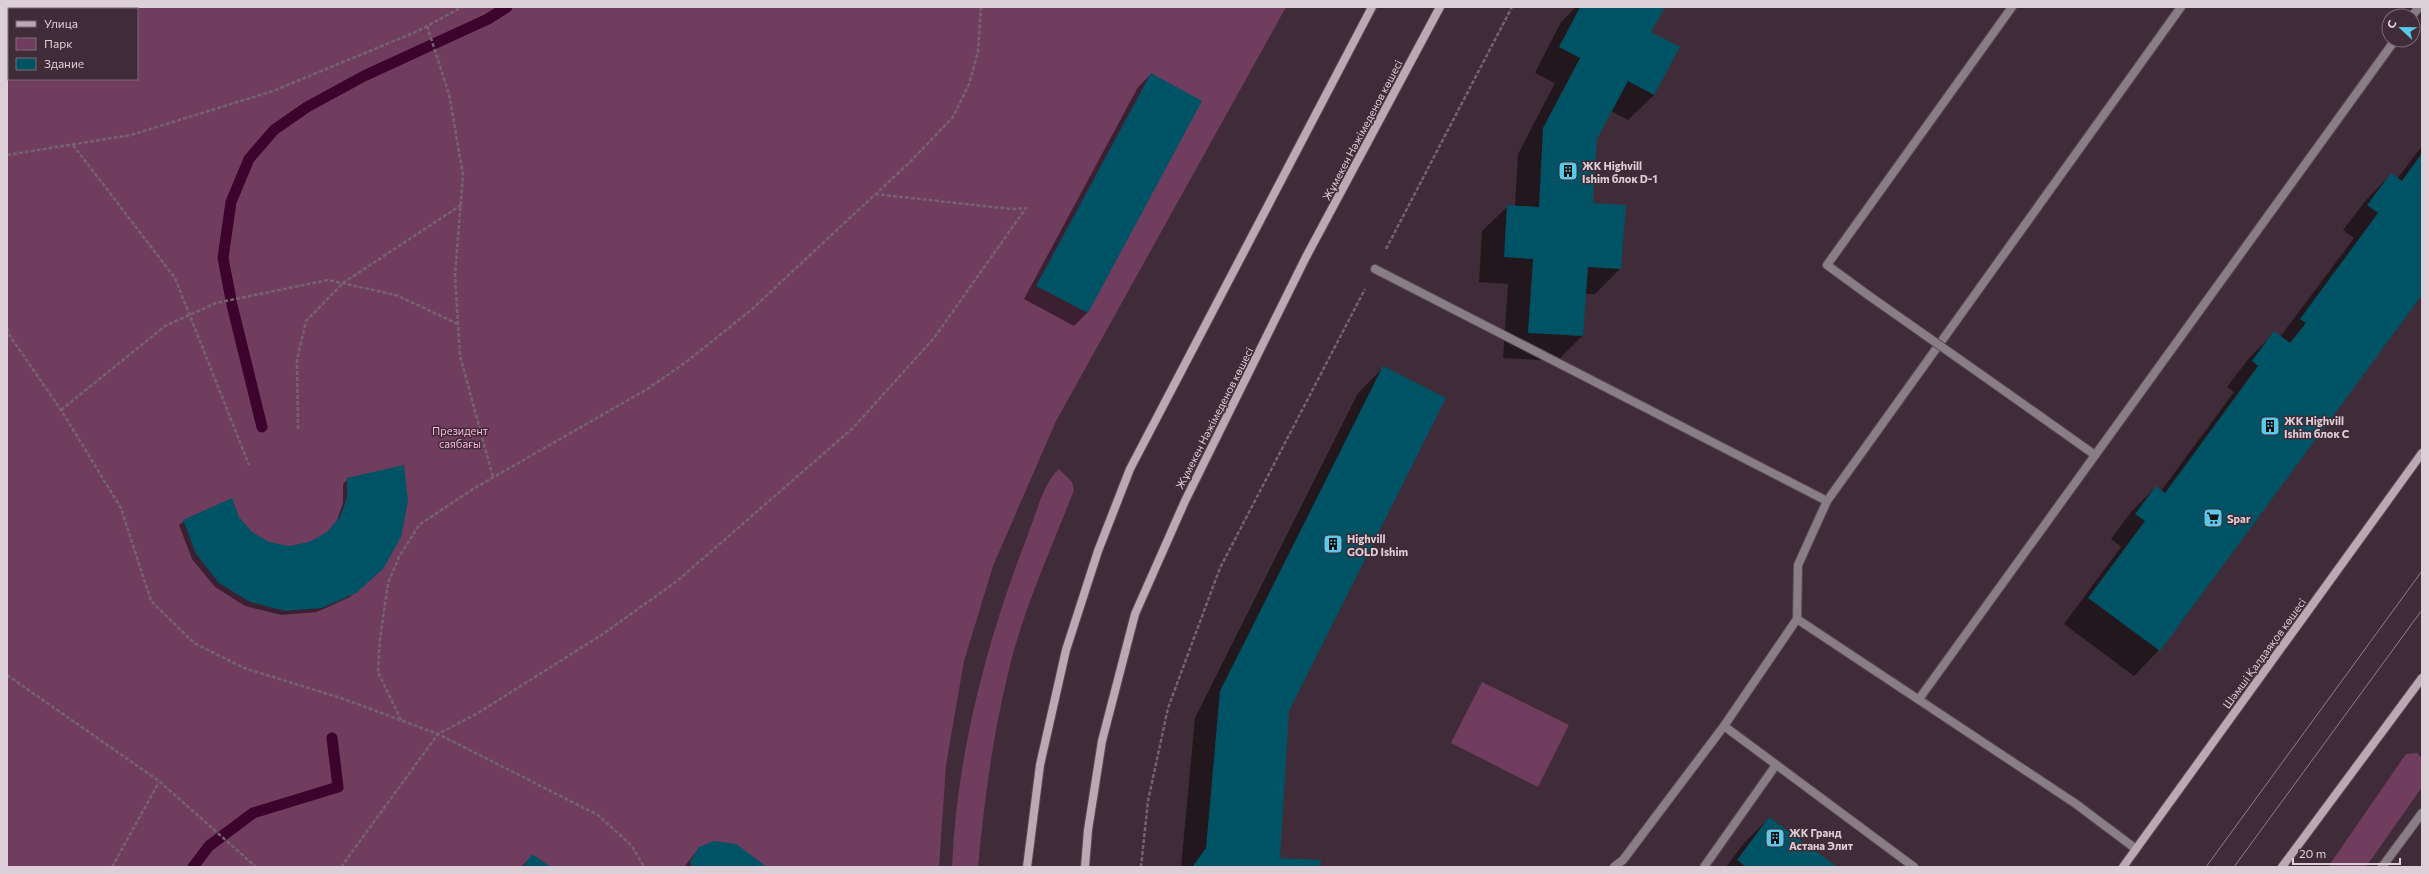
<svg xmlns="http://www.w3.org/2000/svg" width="2429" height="874" font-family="Commissioner,sans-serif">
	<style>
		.green { fill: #713d5e; fill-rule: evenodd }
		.shadow { fill: #0007 }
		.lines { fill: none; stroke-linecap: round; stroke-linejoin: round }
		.stream { stroke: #3c032c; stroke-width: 11 }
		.building { fill: #005365 }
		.service-casing { stroke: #5c4955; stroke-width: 10 }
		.tertiary-casing { stroke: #5c4955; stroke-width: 10 }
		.secondary-casing { stroke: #5c4955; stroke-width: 10 }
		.path { stroke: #74626d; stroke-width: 2.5; stroke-dasharray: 4 2; stroke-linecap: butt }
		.service { stroke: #897e85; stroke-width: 8 }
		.tertiary { stroke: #897e85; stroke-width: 8 }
		.secondary { stroke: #baa9b3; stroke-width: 8 }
		.tram { stroke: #8f7e88; stroke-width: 1 }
		.service-bridge-casing { stroke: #5c4955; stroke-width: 10; stroke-linecap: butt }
		.service-bridge { stroke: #897e85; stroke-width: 8 }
		.labels { text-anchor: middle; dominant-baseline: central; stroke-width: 3; stroke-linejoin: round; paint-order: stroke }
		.street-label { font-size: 11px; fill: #ddcfd7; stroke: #402c38 }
		.poi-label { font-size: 11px; font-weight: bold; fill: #ddcfd7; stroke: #402c38; text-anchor: start }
		.park-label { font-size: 11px; fill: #fab7df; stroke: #402c38 }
	</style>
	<rect width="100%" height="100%" fill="#402c38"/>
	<!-- green -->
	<g class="green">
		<path d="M7 7H1286L1056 421 993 566 964 661 946 765 939 867H7ZM9 9H137V79H9Z"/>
		<path d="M1059 469 1072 482 1074 490C1050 552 1021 614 1007 678 992 740 984 804 978 867H952C957 750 988 637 1030 529 1037 511 1044 482 1059 469Z"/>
		<path d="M1482 682 1569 725 1538 787 1451 743Z"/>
		<path d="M2417 753 2422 758V787L2366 867H2328L2406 754Z"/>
	</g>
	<!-- shadow -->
	<g class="shadow">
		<path d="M1576 7H1663L1650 33 1654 95 1628 120 1611 111 1596 139 1592 204 1620 269 1595 294H1585L1582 336 1557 361 1503 358 1508 284 1479 282 1482 231 1508 206H1515L1518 154 1555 83 1535 73 1561 22Z"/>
		<path d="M1151 74 1201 101 1087 313 1074 326 1024 299 1138 87Z"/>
		<path d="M2422 146V293L2159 650 2134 676 2064 624 2121 547 2111 539 2131 512 2156 487 2161 491 2234 392 2227 387 2249 358 2274 333 2280 337 2354 238 2343 230 2366 200 2391 174 2397 179Z"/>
		<path d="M1384 367 1288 711 1279 859 1319 867H1181L1195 718 1358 393Z"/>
		<path d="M348 479 377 573 350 597 317 612 281 615 245 606 215 587 192 559 179 525 184 521 252 533 269 543 289 547 310 543 326 534 336 523 343 503V484Z"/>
		<path d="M1769 818 1835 867H1726L1744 843Z"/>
		<path d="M736 845 766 867H684L699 848Z"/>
		<path d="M532 856 549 867H521Z"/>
	</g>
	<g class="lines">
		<!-- stream -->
		<g class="stream">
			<path d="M262 427 232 305 223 258 231 202 249 159 274 130 307 107 364 76 488 19 507 7"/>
			<path d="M193 867 209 846 253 813 338 787 332 738"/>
		</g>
	</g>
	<!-- building -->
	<g class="building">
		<path d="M1580 7H1665L1651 32 1680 47 1654 95 1628 81 1597 139 1593 203 1626 205 1621 269 1588 267 1583 336 1528 333 1533 259 1504 257 1507 205 1539 207 1543 128 1580 58 1559 47Z"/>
		<path d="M1151 73 1202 101 1088 313 1036 286Z"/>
		<path d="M2422 153V295L2160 651 2088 598 2145 521 2135 514 2156 486 2165 493 2258 366 2252 361 2274 331 2290 343 2306 323 2300 319 2378 213 2367 205 2391 173 2402 181Z"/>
		<path d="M1383 366 1446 398 1289 711 1280 858 1321 860 1320 867H1192L1206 848 1220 691Z"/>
		<path d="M404 465 408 501 401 537 383 569 356 593 322 608 285 611 250 602 219 583 196 554 183 520 232 498 239 517 252 532 269 542 289 546 309 542 327 532 340 517 347 498V478Z"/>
		<path d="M1769 817 1837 867H1746L1737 860Z"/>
		<path d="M714 841 736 844 767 867H691L690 862 699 847Z"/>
		<path d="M532 854 551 867H523Z"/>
	</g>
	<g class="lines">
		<defs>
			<g id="service">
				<path d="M2412 16 2419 7"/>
				<path d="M1375 269 1827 501"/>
				<path d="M1868 295 1827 265 2012 7"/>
				<path d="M1989 380 2095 455"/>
				<path d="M1797 619 1798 565 1827 501 2181 7"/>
				<path d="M1919 699 2395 40"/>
				<path d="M1614 867 1623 860 1724 726"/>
				<path d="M1704 867 1776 765"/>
				<path d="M1914 867 1724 726 1797 619 2076 804 2136 849"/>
			</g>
			<path id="tertiary" d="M2382 867 2422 813"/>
			<g id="secondary">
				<path d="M1027 867 1040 765 1066 650 1098 551 1130 469 1372 7"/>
				<path d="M1085 867 1088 830 1102 741 1135 614 1185 501 1306 257 1440 7"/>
				<path d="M2123 867 2422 453"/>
				<path d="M2282 867 2422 678"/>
			</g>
		</defs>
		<!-- service casing -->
		<use href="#service" class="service-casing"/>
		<!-- tertiary casing -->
		<use href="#tertiary" class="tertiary-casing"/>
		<!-- secondary casing -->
		<use href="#secondary" class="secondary-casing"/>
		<!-- path -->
		<g class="path">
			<path d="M427 26 449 94 463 175 455 275 460 356 493 477"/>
			<path d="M73 145 175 278 249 465"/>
			<path d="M7 155 131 135 273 91 418 31 462 7"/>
			<path d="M1386 249 1512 7"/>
			<path d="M7 328 10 336 61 410 121 508 151 601 194 643 244 668 341 698 438 734 598 815 632 846 644 867"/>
			<path d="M61 410 165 326 216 303 328 280 396 295 458 324"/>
			<path d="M298 429 297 360 306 321 343 283 461 205"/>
			<path d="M7 675 159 781 256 867"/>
			<path d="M401 720 378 672 380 639 388 583 399 557 419 525 473 489 649 388 686 362 751 310 910 162 953 117 969 84 978 52 981 7"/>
			<path d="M112 867 159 782"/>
			<path d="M341 867 438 734 478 713 603 634 677 581 853 428 934 338 1026 208 1011 209 875 194"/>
			<path d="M1141 867 1148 801 1168 708 1220 568 1365 289"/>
		</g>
		<!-- service -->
		<use href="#service" class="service"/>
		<!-- tertiary -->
		<use href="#tertiary" class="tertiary"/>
		<!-- secondary -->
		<use href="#secondary" class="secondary"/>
		<!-- tram -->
		<g class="tram">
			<path d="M2206 867 2422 571"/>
			<path d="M2234 867 2422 610"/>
		</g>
		<defs>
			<path id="service-bridge" d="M1868 295 1989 380"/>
		</defs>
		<!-- service-bridge casing -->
		<use href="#service-bridge" class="service-bridge-casing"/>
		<!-- service-bridge -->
		<use href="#service-bridge" class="service-bridge"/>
	</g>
	<!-- icons -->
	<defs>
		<symbol id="building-square" viewBox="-11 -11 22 22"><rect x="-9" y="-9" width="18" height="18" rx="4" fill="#5bc8e7" stroke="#402c38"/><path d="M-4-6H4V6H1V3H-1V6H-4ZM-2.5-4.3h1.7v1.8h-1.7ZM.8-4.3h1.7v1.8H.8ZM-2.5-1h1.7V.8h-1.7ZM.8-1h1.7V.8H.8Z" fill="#111"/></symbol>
		<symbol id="supermarket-square" viewBox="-11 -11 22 22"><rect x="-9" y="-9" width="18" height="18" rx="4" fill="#5bc8e7" stroke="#402c38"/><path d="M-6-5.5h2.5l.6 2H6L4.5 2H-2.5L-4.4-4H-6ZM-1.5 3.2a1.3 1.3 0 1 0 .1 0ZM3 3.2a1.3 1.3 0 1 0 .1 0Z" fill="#111"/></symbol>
	</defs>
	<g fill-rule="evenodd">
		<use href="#building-square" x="1557" y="160" width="22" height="22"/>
		<use href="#building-square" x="2259" y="415" width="22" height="22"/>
		<use href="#supermarket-square" x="2202" y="507" width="22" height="22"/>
		<use href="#building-square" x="1322" y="533" width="22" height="22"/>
		<use href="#building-square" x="1764" y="827" width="22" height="22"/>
	</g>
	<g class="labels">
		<!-- street labels -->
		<g class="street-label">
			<text transform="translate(1362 130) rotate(-62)">Жұмекен Нәжімеденов көшесі</text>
			<text transform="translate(1214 418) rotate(-63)">Жұмекен Нәжімеденов көшесі</text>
			<text transform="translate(2264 653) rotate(-54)">Шәмші Қалдаяқов көшесі</text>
		</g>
		<!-- poi labels -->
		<g class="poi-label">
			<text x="1582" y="165">ЖК Highvill<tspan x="1582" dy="13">Ishim блок D-1</tspan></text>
			<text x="2284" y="420">ЖК Highvill<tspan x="2284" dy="13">Ishim блок C</tspan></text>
			<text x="2227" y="518">Spar</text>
			<text x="1347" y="538">Highvill<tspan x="1347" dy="13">GOLD Ishim</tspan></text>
			<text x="1789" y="832">ЖК Гранд<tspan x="1789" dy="13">Астана Элит</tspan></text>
		</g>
		<!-- park labels -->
		<g class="park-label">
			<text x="460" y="430">Президент<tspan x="460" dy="13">саябағы</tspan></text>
		</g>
	</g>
	<!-- border -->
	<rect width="2429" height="874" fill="none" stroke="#ddcfd7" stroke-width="16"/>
	<!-- legend -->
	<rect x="8" y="8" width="130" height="72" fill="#402c38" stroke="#7f6d78"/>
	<rect x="16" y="21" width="20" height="6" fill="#baa9b3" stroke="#7f6d78"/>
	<text x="44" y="28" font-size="12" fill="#ddcfd7">Улица</text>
	<rect x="16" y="38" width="20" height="12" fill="#713d5e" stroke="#7f6d78"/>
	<text x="44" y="48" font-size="12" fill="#ddcfd7">Парк</text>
	<rect x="16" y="58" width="20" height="12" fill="#005365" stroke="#7f6d78"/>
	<text x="44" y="68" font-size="12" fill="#ddcfd7">Здание</text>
	<!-- north arrow -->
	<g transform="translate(2401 28) rotate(292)"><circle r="19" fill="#402c38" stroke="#7f6d78"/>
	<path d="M0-3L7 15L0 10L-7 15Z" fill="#5bc8e7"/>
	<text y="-6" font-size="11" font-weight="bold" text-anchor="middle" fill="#ddcfd7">С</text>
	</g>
	<!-- scale -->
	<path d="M2293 858v6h107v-6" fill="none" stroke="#ddcfd7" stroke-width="2"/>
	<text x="2299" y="858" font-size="12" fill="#ddcfd7" stroke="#402c38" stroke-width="3" paint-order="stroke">20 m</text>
</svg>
